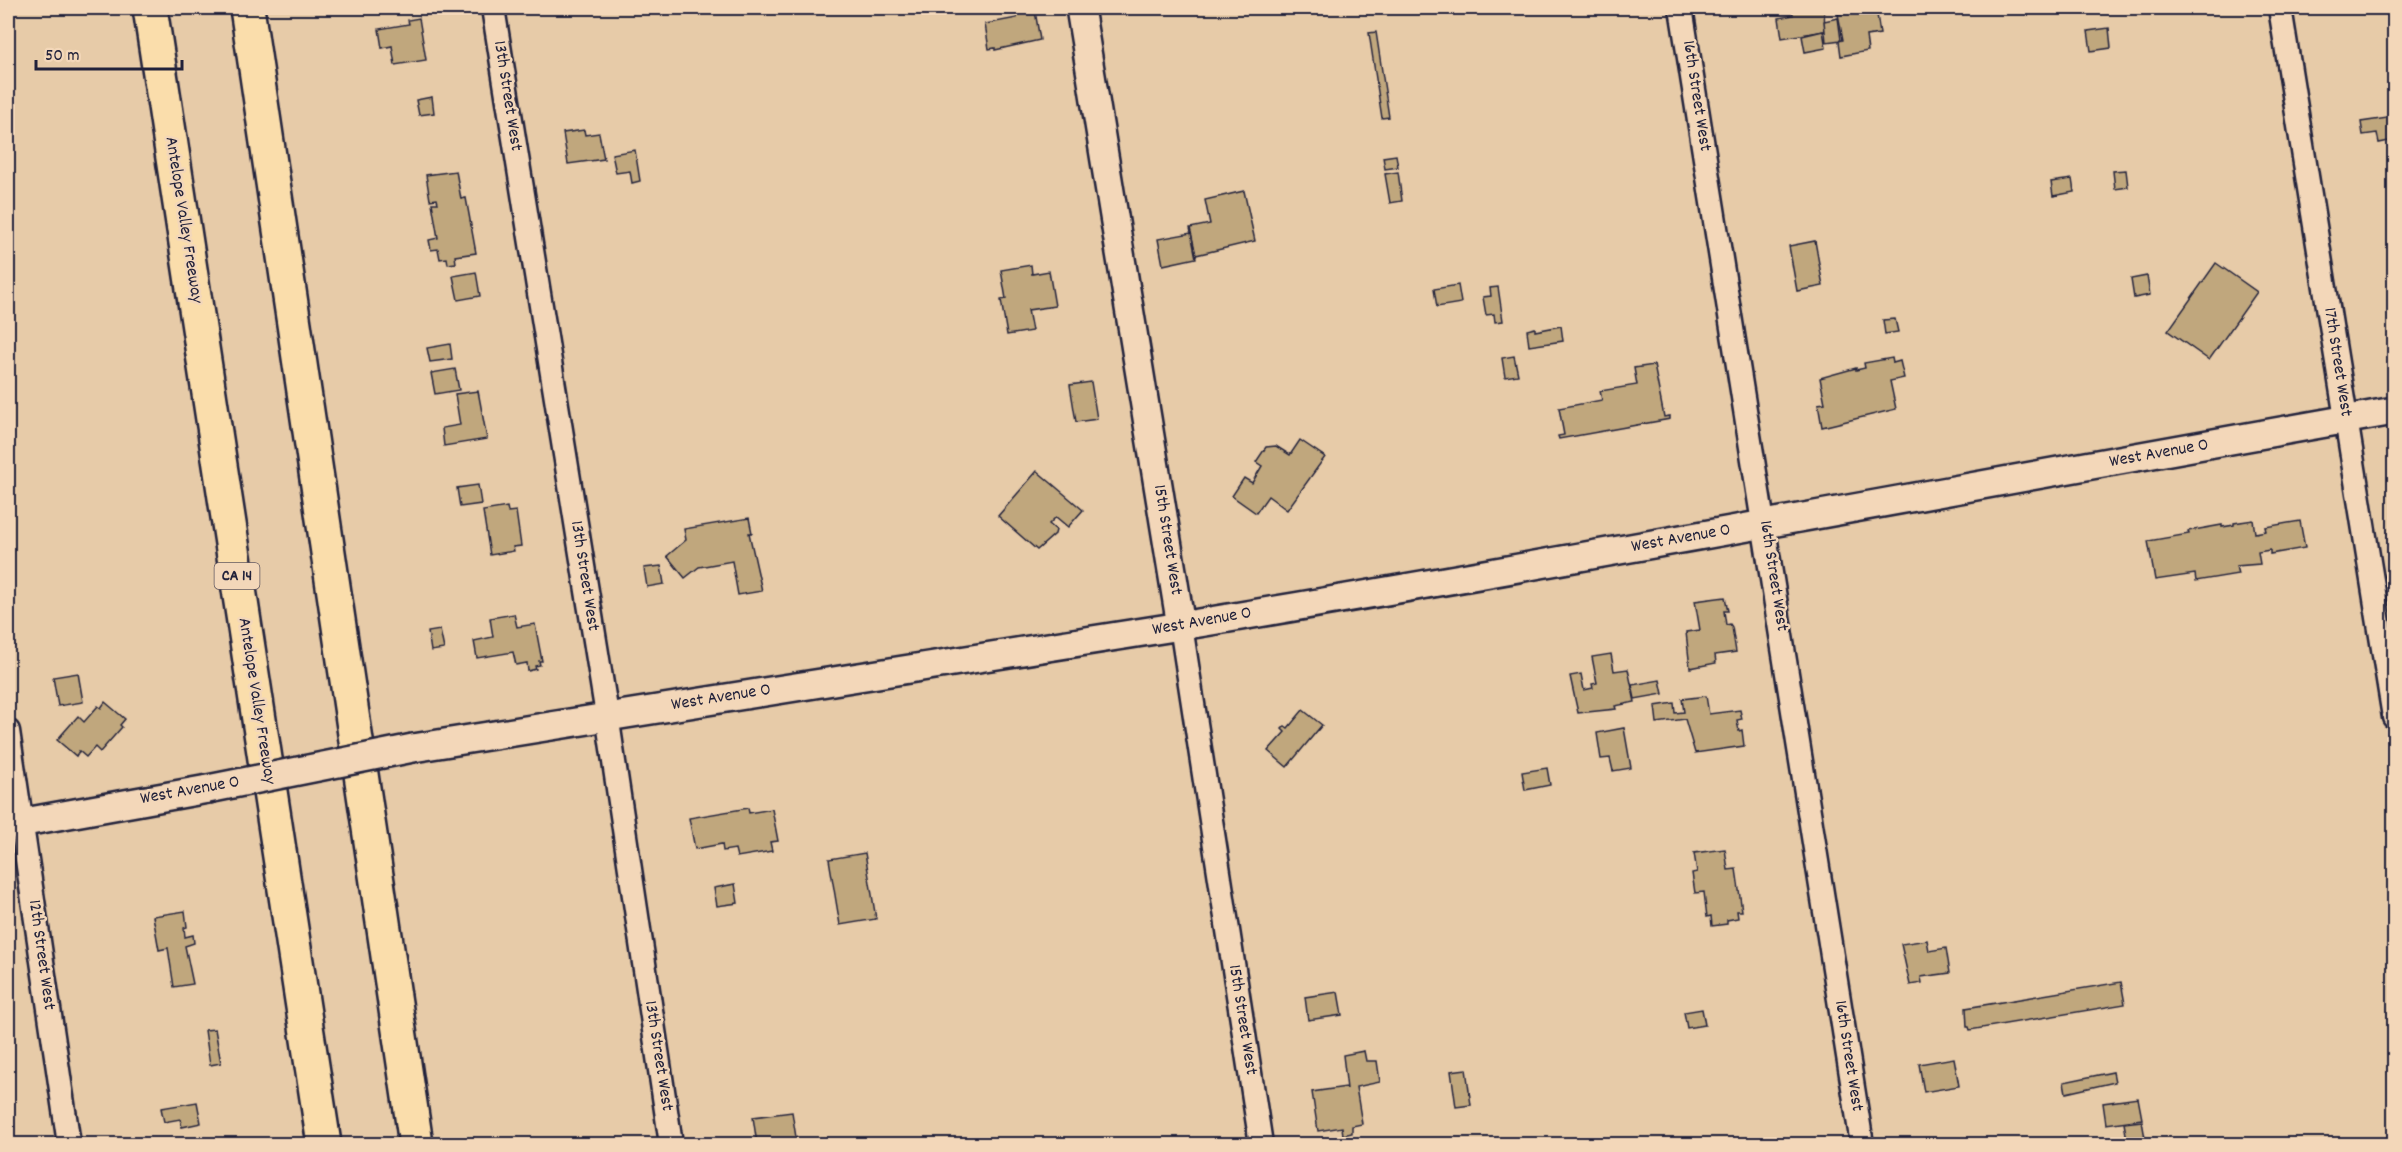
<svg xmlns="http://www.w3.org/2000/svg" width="2402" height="1152" font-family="Dekko,sans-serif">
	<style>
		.building { fill: #c0a77d; stroke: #22223b; stroke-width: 1.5 }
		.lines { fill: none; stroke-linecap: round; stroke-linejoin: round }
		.minor-casing { stroke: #22223b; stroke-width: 27 }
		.tertiary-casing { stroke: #22223b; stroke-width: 32 }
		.motorway-casing { stroke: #22223b; stroke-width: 38 }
		.minor { stroke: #f3d7b9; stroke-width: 22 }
		.tertiary { stroke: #f3d7b9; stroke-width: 27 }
		.motorway { stroke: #faddab; stroke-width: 33 }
		.tertiary-bridge-casing { stroke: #22223b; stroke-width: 32; stroke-linecap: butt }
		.tertiary-bridge { stroke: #f3d7b9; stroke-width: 27 }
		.labels { text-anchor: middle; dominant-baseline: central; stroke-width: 5; stroke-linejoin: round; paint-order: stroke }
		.shield { fill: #f3d7b9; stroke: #615861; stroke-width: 1.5 }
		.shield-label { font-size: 16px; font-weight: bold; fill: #22223b }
		.street-label { font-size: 18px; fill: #22223b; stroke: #f3d7b9 }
	</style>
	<rect width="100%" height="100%" fill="#e7cba8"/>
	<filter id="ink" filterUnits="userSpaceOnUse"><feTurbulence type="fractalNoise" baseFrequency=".0167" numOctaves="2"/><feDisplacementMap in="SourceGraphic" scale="12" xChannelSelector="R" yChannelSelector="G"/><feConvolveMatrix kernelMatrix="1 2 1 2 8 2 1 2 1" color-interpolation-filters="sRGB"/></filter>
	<g filter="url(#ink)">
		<!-- building -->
		<g class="building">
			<path d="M1792 8H1824L1825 31 1782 38 1779 18 1793 15Z"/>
			<path d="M1849 8H1876L1880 34 1866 36 1868 51 1841 56 1839 41 1843 40 1838 14 1849 12Z"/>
			<path d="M1035 11 1040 40 995 50V48L989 49 985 24 1017 18 1016 14Z"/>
			<path d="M419 18 426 60 395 65 392 46 382 48 379 29 409 24 408 20Z"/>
			<path d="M1838 18 1841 40 1826 42 1824 21Z"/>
			<path d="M2109 28 2111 48 2091 51 2088 31Z"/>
			<path d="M1823 31 1826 48 1805 52 1802 36Z"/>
			<path d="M1376 32 1389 117 1382 118 1369 33Z"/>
			<path d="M10 51 13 69 8 70V52Z"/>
			<path d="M432 97 434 113 419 115 416 100Z"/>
			<path d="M2394 117V140L2379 143 2377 133 2363 135 2361 122Z"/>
			<path d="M584 130 585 135 599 133 604 159 568 164 563 133Z"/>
			<path d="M635 150 640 181 632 183 630 171 616 173 612 154Z"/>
			<path d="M1396 155 1398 167 1385 169 1383 157Z"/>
			<path d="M2126 170 2128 187 2115 189 2113 171Z"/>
			<path d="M456 171 461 199 466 198 476 253 455 256 456 263 448 264 447 258 440 259 438 249 431 250 429 240 438 238 432 203H438L437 199 430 200 426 175Z"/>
			<path d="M1398 172 1402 201 1390 203 1385 174Z"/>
			<path d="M2072 179 2074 192 2053 196 2051 182Z"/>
			<path d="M1244 191 1255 241 1196 255 1190 228 1210 224 1205 200Z"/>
			<path d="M1191 233 1196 258 1163 265 1158 239Z"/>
			<path d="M1815 241 1823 286 1797 291 1789 246Z"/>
			<path d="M2216 263 2257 292 2209 360 2168 331Z"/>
			<path d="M1031 265 1032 274 1049 271 1055 306 1028 310 1032 331 1007 335 1001 300 1006 299 1001 270Z"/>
			<path d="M476 272 480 296 458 300 453 276Z"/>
			<path d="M2147 276 2150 295 2134 298 2131 279Z"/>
			<path d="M1458 285 1461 303 1437 307 1434 289Z"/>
			<path d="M1498 287 1503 321 1495 322 1494 314 1486 315 1483 297 1491 296 1490 288Z"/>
			<path d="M1895 319 1898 332 1885 334 1883 320Z"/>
			<path d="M1561 326 1563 341 1529 346 1527 330 1535 328V331Z"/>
			<path d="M450 344 452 359 430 362 427 348Z"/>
			<path d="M1514 356 1518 375 1505 377 1502 358Z"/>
			<path d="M1892 358 1893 363 1900 361 1904 378 1890 381 1896 409 1822 427 1818 404 1825 403 1820 378 1856 368V370L1865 368 1864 363Z"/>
			<path d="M1654 365 1664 417 1670 416V419L1559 439 1558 436 1564 435 1559 408 1602 400 1600 391 1637 385 1634 368Z"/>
			<path d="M455 369 459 390 435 394 431 373Z"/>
			<path d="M1091 382 1097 419 1076 422 1070 385Z"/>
			<path d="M478 391 487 439 444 446 442 428 460 425 455 394Z"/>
			<path d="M1300 440 1325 457 1287 510 1268 496 1256 513 1232 496 1244 478 1252 483 1262 466 1256 462 1266 447 1276 446 1290 455Z"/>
			<path d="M1037 471 1083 510 1068 527 1056 517 1049 524 1056 530 1055 534 1037 550 998 516Z"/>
			<path d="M478 485 481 504 460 507 457 488Z"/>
			<path d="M507 507 508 512 516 511 521 546 513 547 514 551 490 555 483 511Z"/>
			<path d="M749 518 752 533H749L762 591 738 595 732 561 699 567 685 578 667 556 686 540 684 529Z"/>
			<path d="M2253 520 2255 533 2266 531 2265 527 2300 521 2305 548 2270 554V550L2258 552 2260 564 2236 566 2238 574 2196 581 2195 574 2155 580 2148 541 2189 534 2188 531 2222 525V527L2234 525V523Z"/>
			<path d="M661 566 664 584 647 587 644 568Z"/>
			<path d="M1725 597 1728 611H1724L1726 625 1730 624 1732 627 1736 652 1715 655 1716 663 1690 668 1686 632 1700 630 1695 601Z"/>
			<path d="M514 614 517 627 535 624 542 661H539L540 665 535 666 536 669 528 671 527 663 516 665 513 652 477 658 474 641 493 637 490 618Z"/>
			<path d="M440 630 444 649 431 651 428 632Z"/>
			<path d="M1611 654 1614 671 1628 669 1635 702 1615 706 1616 709 1578 713 1570 676 1581 674 1584 690 1593 688 1592 684 1597 683 1592 657Z"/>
			<path d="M78 673 83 702 58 706 53 677Z"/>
			<path d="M1660 680 1663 694 1635 699 1632 685Z"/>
			<path d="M1706 696 1709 714 1740 710 1742 719 1737 720 1739 731 1742 730 1744 746 1695 753 1685 719 1657 723 1655 706 1674 703 1675 713 1684 712 1682 699Z"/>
			<path d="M105 702 125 719 120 725 122 727 100 752 95 747 86 757 79 751 76 756 57 740 78 716 84 722 98 706 101 708Z"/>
			<path d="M1303 710 1322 725 1287 767 1268 751 1285 732 1282 729 1285 726 1288 728Z"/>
			<path d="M1624 728 1631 768 1613 771 1610 758 1601 759 1597 733Z"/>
			<path d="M1547 768 1550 785 1525 790 1522 772Z"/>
			<path d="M748 808 749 813 772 809 778 841 770 842 772 851 737 857 735 849 723 851 722 844 695 849 689 818Z"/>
			<path d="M1725 849 1728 870 1736 869 1742 911H1737L1738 918 1727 920V924L1712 926 1711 916 1707 917 1704 892 1695 893 1692 873 1697 872 1694 853Z"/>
			<path d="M865 853 876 919 840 925 829 859Z"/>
			<path d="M735 884 738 903 717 906 714 888Z"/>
			<path d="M185 911 187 927 184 928 185 937 193 935 194 943 185 946 193 984 174 987 168 948 159 950 153 916Z"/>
			<path d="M1927 940 1929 951 1946 948 1950 973 1921 977 1922 983 1910 985 1901 944Z"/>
			<path d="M2121 982 2125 1004 1970 1030 1969 1027H1967L1966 1008Z"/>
			<path d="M1338 992 1342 1015 1308 1020 1305 997Z"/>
			<path d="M1702 1009 1705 1025 1687 1028 1684 1012Z"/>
			<path d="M215 1029 221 1063 210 1065 205 1030Z"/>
			<path d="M1364 1051 1366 1061H1377L1380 1082 1356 1087 1362 1124 1352 1126V1133L1343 1135 1342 1127 1318 1131 1312 1092 1346 1087 1347 1089 1343 1055Z"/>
			<path d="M1954 1058 1959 1086 1924 1092 1919 1064Z"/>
			<path d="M1466 1069 1471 1105 1456 1107 1451 1071Z"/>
			<path d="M2113 1072 2115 1082 2066 1093 2064 1082Z"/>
			<path d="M2138 1098 2142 1119 2106 1124 2103 1103Z"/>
			<path d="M197 1102 201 1123 182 1127 180 1119 164 1122 161 1108Z"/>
			<path d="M792 1112 797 1144H757L753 1117Z"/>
			<path d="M2142 1121 2145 1138 2127 1140 2124 1123Z"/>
			<path d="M2144 1139 2145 1144H2127L2126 1142Z"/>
		</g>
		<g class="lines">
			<defs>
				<g id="minor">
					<path d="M493 8 607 715 671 1144"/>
					<path d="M1681 8 1862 1144"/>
					<path d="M2280 8 2394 717"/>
					<path d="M1181 626 1261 1144"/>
					<path d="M8 731 69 1144"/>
				</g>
				<g id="tertiary">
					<path d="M1080 8 1181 626"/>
					<path d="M413 748C669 705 925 668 1181 626 1586 559 1990 482 2394 411"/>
					<path d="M8 825 208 789"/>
				</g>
				<g id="motorway">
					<path d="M150 8 324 1144"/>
					<path d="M247 8 416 1144"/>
				</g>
			</defs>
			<!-- minor casing -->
			<use href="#minor" class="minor-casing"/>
			<!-- tertiary casing -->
			<use href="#tertiary" class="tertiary-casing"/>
			<!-- motorway casing -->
			<use href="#motorway" class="motorway-casing"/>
			<!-- minor -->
			<use href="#minor" class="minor"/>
			<!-- tertiary -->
			<use href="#tertiary" class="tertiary"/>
			<!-- motorway -->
			<use href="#motorway" class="motorway"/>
			<defs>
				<path id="tertiary-bridge" d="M208 789 413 748"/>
			</defs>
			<!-- tertiary-bridge casing -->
			<use href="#tertiary-bridge" class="tertiary-bridge-casing"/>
			<!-- tertiary-bridge -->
			<use href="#tertiary-bridge" class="tertiary-bridge"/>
		</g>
	</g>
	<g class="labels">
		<!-- shield labels -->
		<rect class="shield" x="214.5" y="563" width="45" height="26" rx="4.5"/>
		<g class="shield-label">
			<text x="237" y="576">CA 14</text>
		</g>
		<!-- street labels -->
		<g class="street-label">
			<text transform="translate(507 96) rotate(81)">13th Street West</text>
			<text transform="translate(1696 96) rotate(81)">16th Street West</text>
			<text transform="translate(183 220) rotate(81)">Antelope Valley Freeway</text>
			<text transform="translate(2337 362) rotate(81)">17th Street West</text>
			<text transform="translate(2159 454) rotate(-10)">West Avenue O</text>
			<text transform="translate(1681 539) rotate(-10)">West Avenue O</text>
			<text transform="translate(1167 540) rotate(81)">15th Street West</text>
			<text transform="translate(584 576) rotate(81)">13th Street West</text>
			<text transform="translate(1773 576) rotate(81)">16th Street West</text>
			<text transform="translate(1202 622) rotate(-10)">West Avenue O</text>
			<text transform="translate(721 698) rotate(-9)">West Avenue O</text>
			<text transform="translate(256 701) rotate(81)">Antelope Valley Freeway</text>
			<text transform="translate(190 791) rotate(-10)">West Avenue O</text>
			<text transform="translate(41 955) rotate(82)">12th Street West</text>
			<text transform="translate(1242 1020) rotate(81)">15th Street West</text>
			<text transform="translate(658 1056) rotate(81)">13th Street West</text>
			<text transform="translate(1848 1056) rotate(81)">16th Street West</text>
		</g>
	</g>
	<!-- margin -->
	<rect width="2402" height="1152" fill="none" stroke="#f3d7b9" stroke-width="30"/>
	<rect x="15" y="15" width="2372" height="1122" fill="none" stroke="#22223b" stroke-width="2" filter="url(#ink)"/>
	<!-- scale -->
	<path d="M36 60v9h146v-9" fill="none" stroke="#22223b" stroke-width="3"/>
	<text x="45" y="60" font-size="18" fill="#22223b" stroke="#f3d7b9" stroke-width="4.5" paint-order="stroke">50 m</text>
</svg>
